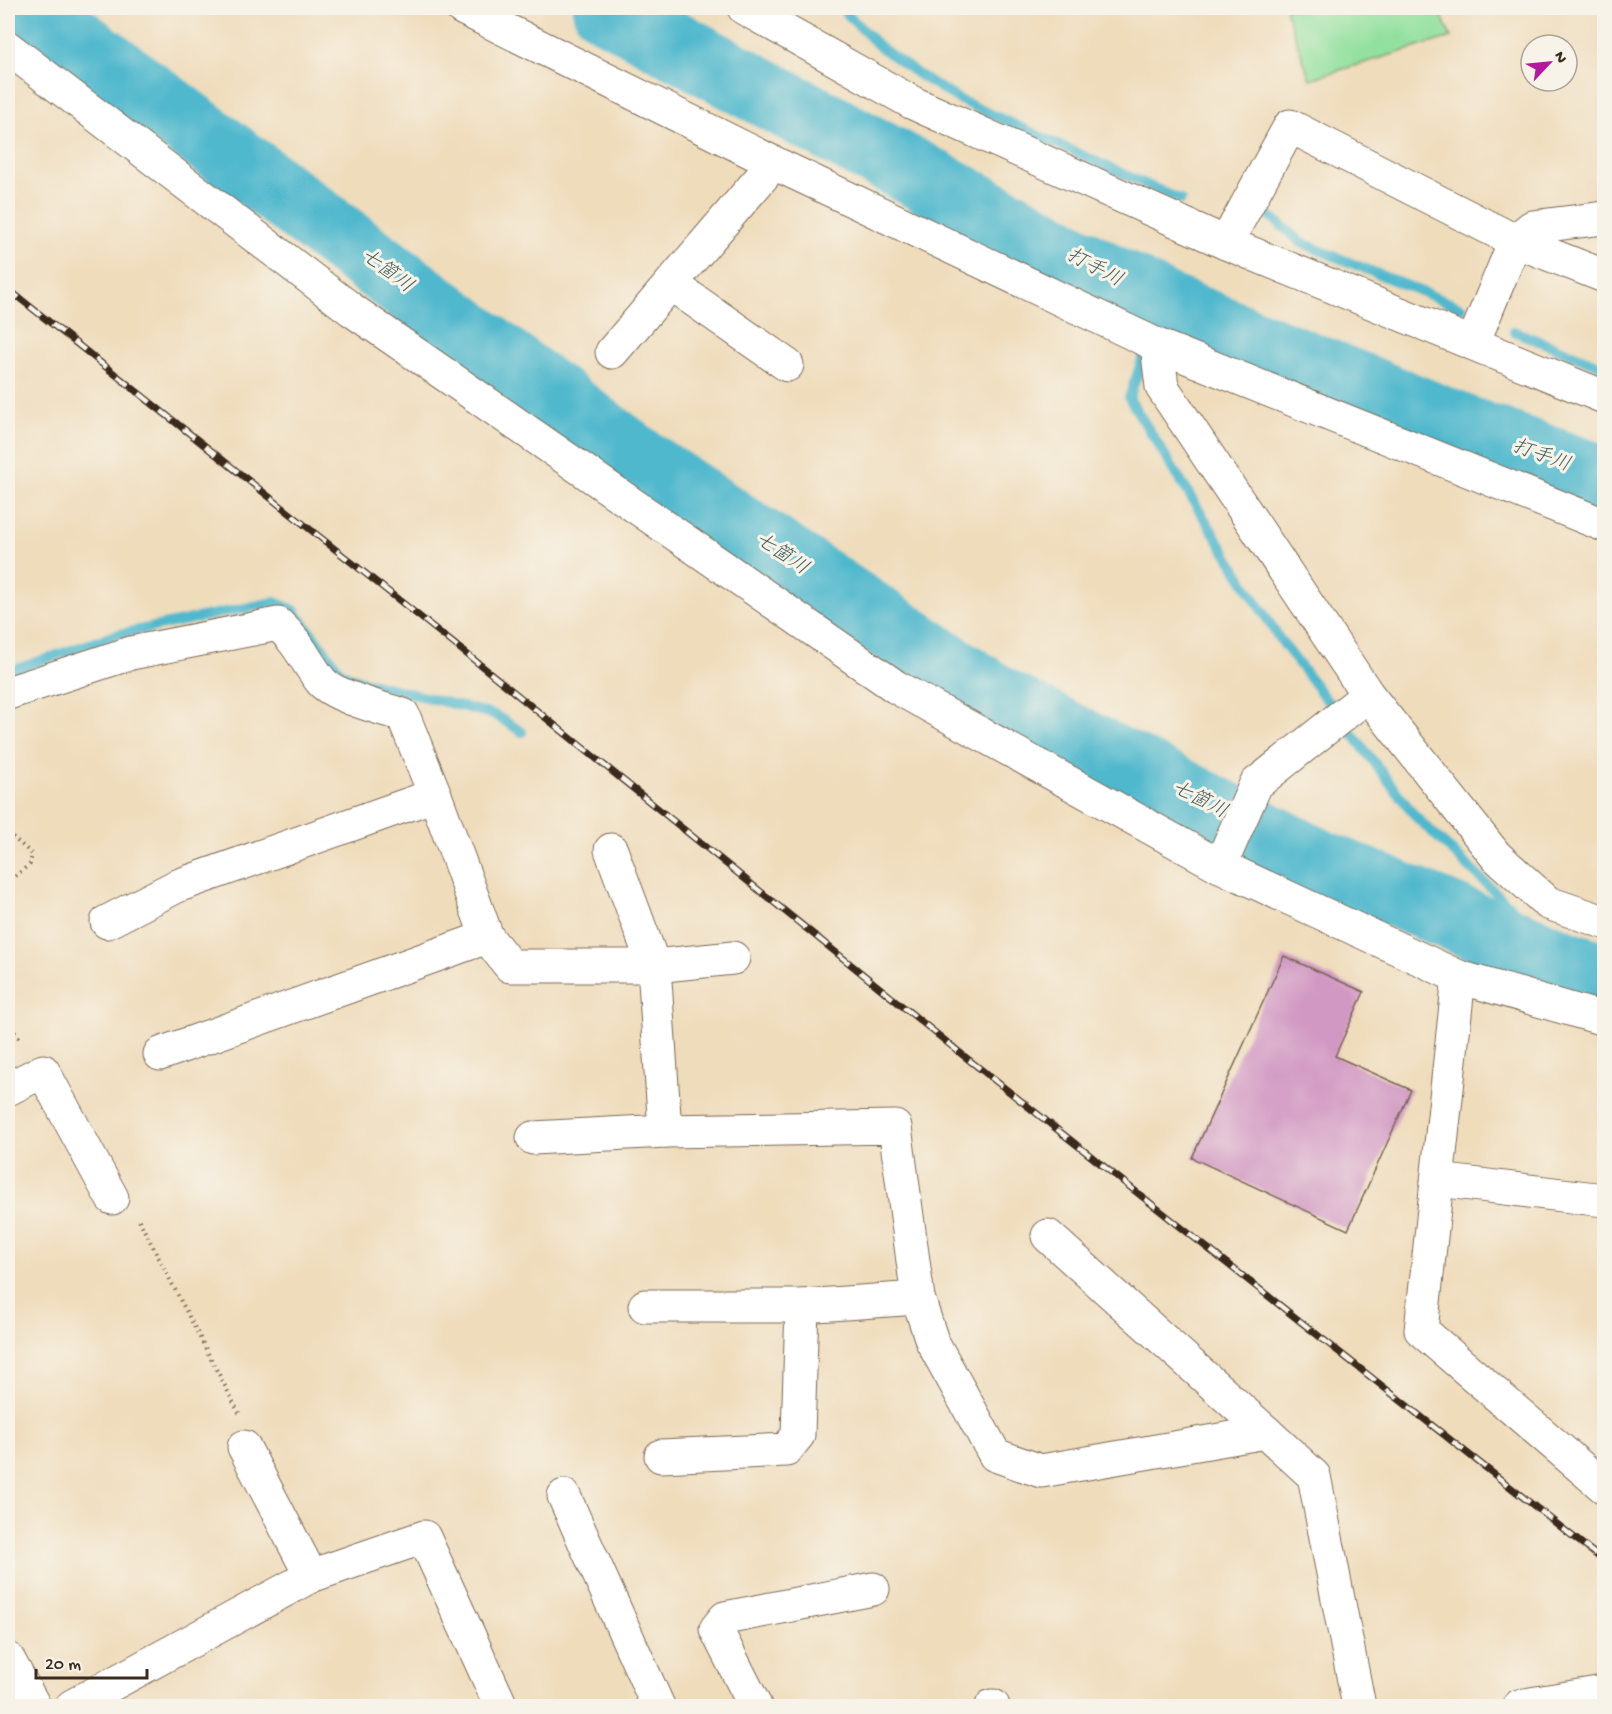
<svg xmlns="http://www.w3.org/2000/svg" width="1612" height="1714" font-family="'Gochi Hand','Klee One',sans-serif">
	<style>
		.green { fill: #91e09e; stroke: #66855e; stroke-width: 1.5 }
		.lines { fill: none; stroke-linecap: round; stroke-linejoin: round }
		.stream { stroke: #50b8cd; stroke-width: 10 }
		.river { stroke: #50b8cd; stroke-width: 68 }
		.building { fill: #d198c3 }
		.minor-casing { stroke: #7a6855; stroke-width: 35 }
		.path { stroke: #7a6855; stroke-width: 4; stroke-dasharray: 1.5 4.5; stroke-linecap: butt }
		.minor { stroke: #fff; stroke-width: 33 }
		.rail-casing { stroke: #3b2a1e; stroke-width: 7 }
		.rail { stroke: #f7f3e8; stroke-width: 4.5; stroke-dasharray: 14; stroke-linecap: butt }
		.labels { text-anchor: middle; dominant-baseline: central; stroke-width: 6; stroke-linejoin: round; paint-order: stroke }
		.water-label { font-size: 20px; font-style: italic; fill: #425c5b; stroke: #f7f3e8 }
	</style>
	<rect width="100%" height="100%" fill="#f7f3e8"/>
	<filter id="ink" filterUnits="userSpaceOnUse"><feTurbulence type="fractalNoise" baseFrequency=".0167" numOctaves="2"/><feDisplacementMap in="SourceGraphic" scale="12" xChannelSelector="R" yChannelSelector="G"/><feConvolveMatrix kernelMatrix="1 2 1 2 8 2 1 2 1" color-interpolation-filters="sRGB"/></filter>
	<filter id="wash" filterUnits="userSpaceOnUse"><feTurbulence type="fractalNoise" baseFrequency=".008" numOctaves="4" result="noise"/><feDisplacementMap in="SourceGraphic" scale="24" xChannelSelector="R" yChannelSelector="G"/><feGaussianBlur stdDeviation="1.35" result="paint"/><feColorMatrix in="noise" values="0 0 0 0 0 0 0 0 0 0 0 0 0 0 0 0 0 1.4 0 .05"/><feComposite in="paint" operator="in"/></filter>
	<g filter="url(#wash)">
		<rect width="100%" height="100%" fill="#efdcbb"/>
		<!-- green -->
		<path class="green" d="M1285 8H1438L1451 37 1310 79Z"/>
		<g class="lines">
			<!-- stream -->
			<g class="stream">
				<path d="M841 8 879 46 919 75 960 100 1181 200"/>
				<path d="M1269 215 1302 243 1462 308"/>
				<path d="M1161 305 1129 398 1279 638 1416 817 1574 967"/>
				<path d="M1514 331 1604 367"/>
				<path d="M8 672 115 635 274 602 294 610 341 672 359 680 495 715 522 732"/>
			</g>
			<!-- river -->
			<g class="river">
				<path d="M32 8 641 462 1000 701 1320 863 1574 967 1604 975"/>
				<path d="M606 8 1161 305 1464 429 1604 480"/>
			</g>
		</g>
		<g id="blocks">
			<!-- building -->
			<path class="building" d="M1284 956 1364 992 1335 1056 1411 1090 1348 1230 1192 1158Z"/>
		</g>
	</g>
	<g filter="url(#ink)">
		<use href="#blocks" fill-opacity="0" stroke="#7a6855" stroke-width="1.5"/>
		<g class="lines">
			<defs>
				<g id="minor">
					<path d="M462 8 774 163 1157 345 1604 525"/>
					<path d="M744 8 913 103 1226 243 1604 397"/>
					<path d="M8 48 352 310 896 687 1220 866 1459 977 1604 1019"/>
					<path d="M1226 243 1290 126 1515 241 1604 276"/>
					<path d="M671 284 787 365"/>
					<path d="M1473 343 1515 241 1532 227 1604 218"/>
					<path d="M1157 345 1162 387 1368 695 1496 856 1548 903 1604 922"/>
					<path d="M612 352 774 163"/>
					<path d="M8 693 131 653 278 624C299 643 305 660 321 681 333 696 384 709 403 715L435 795"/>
					<path d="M611 850 654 966 665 1131"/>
					<path d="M1220 866 1256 784 1368 695"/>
					<path d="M107 922 177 886 435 795 487 937 160 1054"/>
					<path d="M487 937 510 966H654L733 958"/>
					<path d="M1459 977 1421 1330 1604 1487"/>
					<path d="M8 1089 43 1071 112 1198"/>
					<path d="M533 1138 665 1131 895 1127 918 1298 802 1306"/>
					<path d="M1438 1180 1604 1200"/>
					<path d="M1048 1236 1266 1432"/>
					<path d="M918 1298 932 1341 995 1455 1041 1471 1266 1432 1314 1476 1359 1706"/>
					<path d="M645 1306H802L798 1435 786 1450 661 1456"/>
					<path d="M564 1496 658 1706"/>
					<path d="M311 1576 424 1537 501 1706"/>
					<path d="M8 1659 34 1706"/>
					<path d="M72 1706 311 1576 244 1447"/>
					<path d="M755 1706 716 1629 725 1618 873 1589"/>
					<path d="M992 1706H993"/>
					<path d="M1519 1706 1604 1692"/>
				</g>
			</defs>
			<!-- minor casing -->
			<use href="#minor" class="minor-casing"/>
			<!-- path -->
			<g class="path">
				<path d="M8 833 32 854 30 864 8 882"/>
				<path d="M8 1022 21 1041"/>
				<path d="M139 1220 239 1413"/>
			</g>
			<!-- minor -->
			<use href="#minor" class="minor"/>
			<defs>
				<path id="rail" d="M8 289 473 659 964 1056 1604 1561"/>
			</defs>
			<!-- rail casing -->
			<use href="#rail" class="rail-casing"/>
			<!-- rail -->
			<use href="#rail" class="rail"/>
		</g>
	</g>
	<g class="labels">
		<!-- water labels -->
		<g class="water-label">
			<text transform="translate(1094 269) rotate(28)">打手川</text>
			<text transform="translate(386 272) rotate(37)">七箇川</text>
			<text transform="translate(1541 457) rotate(20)">打手川</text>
			<text transform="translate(781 555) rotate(34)">七箇川</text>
			<text transform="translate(1199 801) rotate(27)">七箇川</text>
		</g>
	</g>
	<!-- margin -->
	<rect width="1612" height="1714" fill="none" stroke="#f7f3e8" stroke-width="30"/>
	<!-- north arrow -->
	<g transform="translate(1549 63) rotate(64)"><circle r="28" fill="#f7f3e8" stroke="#aca397" stroke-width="1.5"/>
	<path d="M0-4.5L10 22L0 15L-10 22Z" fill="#b5179e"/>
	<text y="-9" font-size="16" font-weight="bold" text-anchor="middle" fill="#3b2a1e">N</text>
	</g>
	<!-- scale -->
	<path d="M36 1669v9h111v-9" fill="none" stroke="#3b2a1e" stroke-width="3"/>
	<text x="45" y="1669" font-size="18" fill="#3b2a1e" stroke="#f7f3e8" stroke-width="4.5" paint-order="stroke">20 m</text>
</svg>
